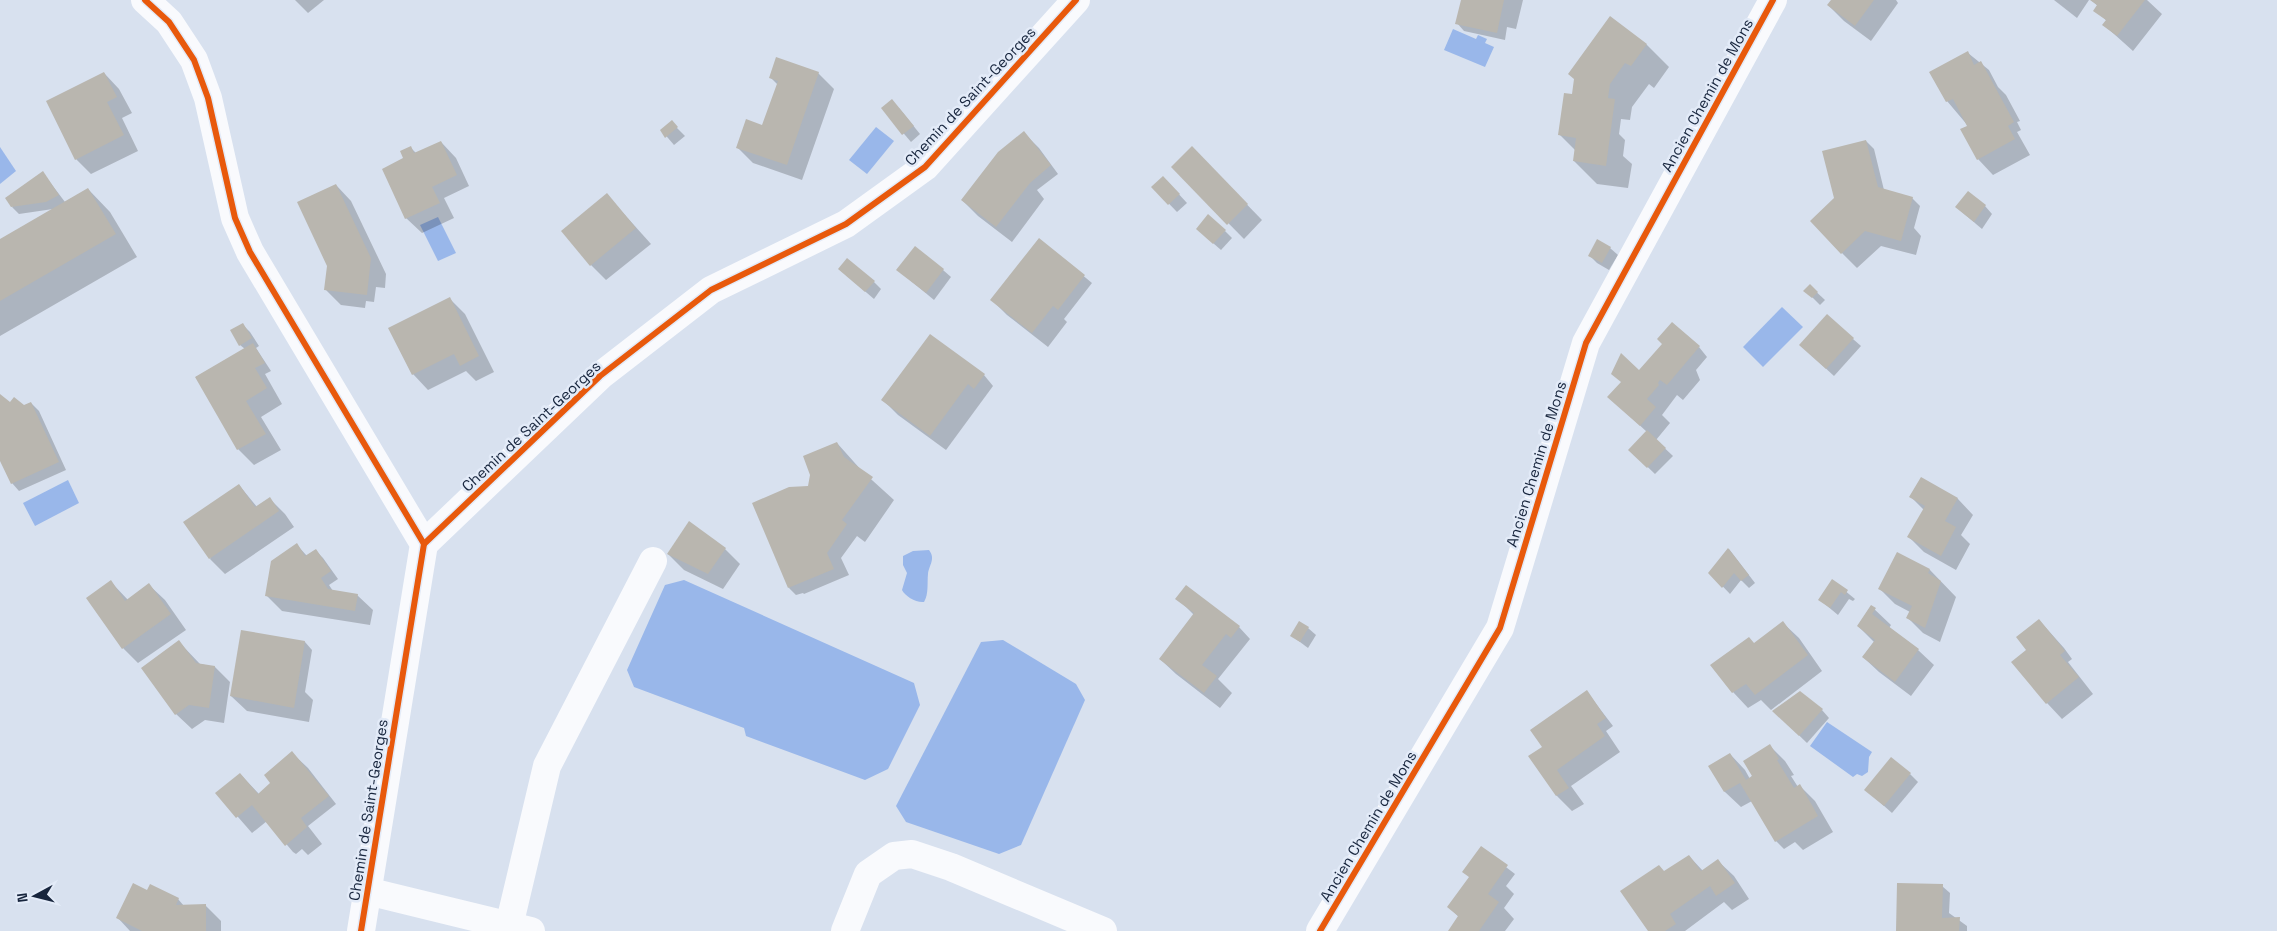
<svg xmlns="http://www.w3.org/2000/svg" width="2277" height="931" font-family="'Space Grotesk',sans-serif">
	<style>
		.water { fill: #99b7ea }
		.shadow { fill: #0003 }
		.building { fill: #b9b6af }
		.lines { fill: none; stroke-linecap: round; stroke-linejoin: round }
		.minor { stroke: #f9fafd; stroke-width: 28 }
		.cycleway-casing { stroke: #e3ebf8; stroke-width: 9 }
		.cycleway { stroke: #e8590c; stroke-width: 6 }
		.labels { text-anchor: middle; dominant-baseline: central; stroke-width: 5; stroke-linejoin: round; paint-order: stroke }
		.street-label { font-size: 15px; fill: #17253d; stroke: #e3ebf8 }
	</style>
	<rect width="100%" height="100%" fill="#d8e1ef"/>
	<!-- water -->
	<g class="water">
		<path d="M1453 29 1476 39 1478 35 1487 39 1485 43 1494 47 1485 67 1444 50Z"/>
		<path d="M876 127 894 141 867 174 849 160Z"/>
		<path d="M0 147 16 171 0 184Z"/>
		<path d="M438 217 456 253 438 261 420 225Z"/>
		<path d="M1782 307 1803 327 1763 367 1743 347Z"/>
		<path d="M68 480 79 503 35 526 23 503Z"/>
		<path d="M929 550C936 559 929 565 928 574 927 582 929 594 924 602 916 603 905 596 902 590L907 573 903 565V556L913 551Z"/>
		<path d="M684 580 914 683 920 705 888 769 865 780 746 736 744 728 634 687 627 670 665 585Z"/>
		<path d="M1003 640 1076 684 1085 700 1021 845 999 854 906 822 896 806 981 642Z"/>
		<path d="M1827 722 1872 752 1869 757 1868 772 1862 776 1857 774 1853 777 1810 746Z"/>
	</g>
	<!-- shadow -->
	<g class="shadow">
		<path d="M295 0H324L308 13Z"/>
		<path d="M1462 0H1523L1516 29 1507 27 1505 40 1464 31 1457 23Z"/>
		<path d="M1832 0H1896L1898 3 1871 41 1844 21 1828 5Z"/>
		<path d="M2054 0H2089L2077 18Z"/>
		<path d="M2091 0H2147L2162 14 2133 51 2104 25 2107 21 2095 10 2098 6Z"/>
		<path d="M1610 18 1647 45 1669 67 1654 88 1649 84 1632 107 1630 120 1621 119 1619 134 1625 140 1623 156 1632 164 1628 188 1597 184 1574 161 1576 151 1560 135Z"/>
		<path d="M1968 53 1989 70 1998 87 2006 95 2020 121 2017 122 2021 130 2017 132 2030 155 1993 175 1978 159 1969 127 1947 101Z"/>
		<path d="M104 73 119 89 132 113 122 118 138 151 91 174 76 159Z"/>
		<path d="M818 73 834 89 802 180 753 163 738 148 763 126 778 85 770 77Z"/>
		<path d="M882 108H899L920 134 911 142Z"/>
		<path d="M671 122 685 136 674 145 662 131Z"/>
		<path d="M1024 133 1039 148 1058 174 1037 190 1044 199 1012 242 978 216 962 200Z"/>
		<path d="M1866 141 1874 149 1884 190 1912 198 1920 206 1914 228 1921 236 1916 255 1881 246 1857 268 1842 253 1835 198Z"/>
		<path d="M441 142 456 158 469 186 444 198 454 218 422 233 406 218 405 159 411 148 417 154Z"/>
		<path d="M1192 148 1262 220 1244 239 1173 167Z"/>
		<path d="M43 173 65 202 88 189 110 212 137 257 0 336V240L53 209 19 214 12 207Z"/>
		<path d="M1163 177 1187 203 1177 212 1153 187Z"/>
		<path d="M336 185 351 201 386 274 385 288 376 287 374 302 366 301 365 308 341 305 326 290Z"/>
		<path d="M607 195 651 244 606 280 591 265Z"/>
		<path d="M1985 206 1992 214 1982 229 1956 207Z"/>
		<path d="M1225 231 1232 238 1221 250 1205 236Z"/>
		<path d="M1039 239 1092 283 1064 319 1067 322 1048 347 1007 315 992 300Z"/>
		<path d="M1610 248 1618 255 1609 270 1597 263 1589 255Z"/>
		<path d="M839 269 874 282 881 289 874 299Z"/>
		<path d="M898 270H943L951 277 934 300Z"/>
		<path d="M1810 286 1825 300 1820 305 1805 290Z"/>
		<path d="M450 299 465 314 494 372 476 381 466 371 428 390 413 374Z"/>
		<path d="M242 324 250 332 259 346 256 348 271 371 265 374 282 404 261 417 281 450 254 465 238 449 196 377 245 349 240 345Z"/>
		<path d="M1853 339 1861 346 1834 376 1808 352Z"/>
		<path d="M1699 347 1707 357 1696 370 1700 380 1683 400 1677 395 1662 415 1670 423 1656 440 1673 456 1655 474 1630 450 1647 432 1609 397 1640 371Z"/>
		<path d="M984 375 993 386 946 450 898 415 883 400Z"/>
		<path d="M0 396 10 404 23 406 31 403 39 411 66 470 19 491 12 483 0 458Z"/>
		<path d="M837 443 862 471 894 500 865 542 857 536 841 558 849 575 804 594 803 593 796 595 789 588 812 474Z"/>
		<path d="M1922 479 1958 499 1973 515 1961 535 1970 544 1956 570 1924 552 1909 537 1924 510 1911 497Z"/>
		<path d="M239 485 257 507 270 499 285 514 294 527 225 574 210 559Z"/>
		<path d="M297 545 307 556 315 550 323 558 338 579 329 585 333 591 357 595 373 610 370 625 282 611 266 595Z"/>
		<path d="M725 549 740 564 723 589 684 570 668 554Z"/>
		<path d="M1729 549 1755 583 1749 588 1741 580 1730 594 1710 573Z"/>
		<path d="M1897 554 1930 570 1956 597 1940 642 1923 633 1907 617 1910 612 1895 604 1880 589Z"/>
		<path d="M1833 581 1855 599 1853 601 1849 599 1838 615 1820 600Z"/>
		<path d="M111 582 128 600 149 585 165 600 186 630 138 663 123 648Z"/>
		<path d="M1177 598 1239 627 1250 639 1218 679 1232 693 1220 708 1176 674 1160 659 1194 615Z"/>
		<path d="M1871 606 1891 625 1889 628 1918 650 1934 665 1911 696 1879 672 1863 657 1874 642 1858 626Z"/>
		<path d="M2039 620 2064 648 2072 659 2068 662 2093 694 2062 719 2047 703 2028 650Z"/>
		<path d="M1783 623 1799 638 1822 671 1771 710 1761 700 1748 708 1733 692 1754 644Z"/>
		<path d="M1308 628 1316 635 1308 648 1292 636Z"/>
		<path d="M291 640 305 642 312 650 305 692 313 700 309 722 247 711 231 696Z"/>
		<path d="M179 642 200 664 215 667 230 682 224 723 205 720 192 729 176 714Z"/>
		<path d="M1587 692 1613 726 1606 731 1620 752 1571 786 1584 804 1572 811 1557 796 1530 757 1544 748Z"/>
		<path d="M1822 710 1829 718 1807 743 1781 718Z"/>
		<path d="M1770 746 1785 761 1794 775 1791 776 1798 787 1800 786 1815 801 1833 832 1803 850 1795 842 1784 849 1776 841 1752 801 1741 807 1725 792 1710 766 1730 754 1745 770 1750 779Z"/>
		<path d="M292 753 308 768 336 804 308 826 322 844 308 855 302 849 296 854 293 852 267 821 252 833 217 793 240 774 259 794 272 783Z"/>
		<path d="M1910 774 1918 782 1892 813 1874 797Z"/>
		<path d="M1481 848 1515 874 1506 886 1514 894 1504 908 1514 919 1505 931H1449L1459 917 1449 907 1470 878Z"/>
		<path d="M1689 856 1703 871 1718 861 1734 876 1749 899 1732 910 1724 902 1685 931H1649L1665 872Z"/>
		<path d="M1942 886 1950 893 1949 913 1967 926V931H1897Z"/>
		<path d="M152 894 178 899 184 906 205 905 221 921V931H130L118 918Z"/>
	</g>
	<!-- building -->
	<g class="building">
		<path d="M1461 0H1504L1497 33 1455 24Z"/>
		<path d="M1831 0H1874L1855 26 1827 5Z"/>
		<path d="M2090 0H2145L2117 36 2102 25 2106 20 2093 11 2097 5Z"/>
		<path d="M1610 16 1647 44 1631 66 1625 63 1610 84 1608 98 1615 99 1606 166 1573 161 1576 138 1558 135 1564 93 1572 94 1574 79 1568 74Z"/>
		<path d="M1968 51 1974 65 1981 61 2014 122 2008 126 2015 139 1977 160 1960 129 1967 126 1953 99 1946 102 1929 72Z"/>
		<path d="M776 57 819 72 787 165 736 148 746 119 762 125 778 81 769 78Z"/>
		<path d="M104 72 117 97 107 102 124 135 75 160 46 101Z"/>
		<path d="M892 99 914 126 902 135 881 108Z"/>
		<path d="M672 120 678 127 665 138 660 130Z"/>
		<path d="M1024 131 1051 165 1030 183 996 227 961 200 998 152Z"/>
		<path d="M1866 140 1878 187 1913 197 1901 241 1865 231 1841 254 1810 221 1834 198 1822 151Z"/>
		<path d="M441 141 457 175 432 187 440 203 405 219 382 169 403 158 400 151 411 146 414 153Z"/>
		<path d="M1192 146 1248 204 1227 225 1171 167Z"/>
		<path d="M43 171 59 195 46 202 11 207 5 198Z"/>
		<path d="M1163 176 1180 194 1168 205 1151 187Z"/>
		<path d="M336 184 371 258 367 295 324 290 327 266 297 202Z"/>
		<path d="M88 188 116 234 0 301V239Z"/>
		<path d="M1968 191 1986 205 1974 222 1955 207Z"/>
		<path d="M607 193 636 228 590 266 561 231Z"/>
		<path d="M1208 214 1226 230 1213 244 1196 229Z"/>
		<path d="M1039 238 1085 275 1058 310 1053 306 1032 333 990 300Z"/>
		<path d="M1597 239 1611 247 1602 263 1588 256Z"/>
		<path d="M915 246 944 269 926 293 896 270Z"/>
		<path d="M847 258 875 281 865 292 838 269Z"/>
		<path d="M1810 284 1818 292 1812 298 1803 291Z"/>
		<path d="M450 297 479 356 460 366 454 354 412 375 388 328Z"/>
		<path d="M1827 314 1854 338 1826 369 1799 345Z"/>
		<path d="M1672 322 1700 346 1667 385 1660 380 1658 383 1659 385 1647 399 1656 407 1640 426 1607 397 1621 382 1611 374 1621 353 1639 370 1662 344 1657 339Z"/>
		<path d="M243 323 252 338 239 346 230 330Z"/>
		<path d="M930 334 985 374 974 389 968 384 930 436 881 400Z"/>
		<path d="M253 343 265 363 255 368 267 388 246 401 266 434 237 450 195 377Z"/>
		<path d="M0 394 10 402 14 397 24 405 31 402 59 462 11 484 0 461Z"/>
		<path d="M1647 430 1666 448 1647 468 1628 450Z"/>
		<path d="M837 442 844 457 873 477 842 520 847 524 827 553 834 569 788 588 752 503 789 487 808 486 810 475 803 456Z"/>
		<path d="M1921 477 1958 498 1945 521 1956 527 1941 556 1907 537 1925 506 1909 497Z"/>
		<path d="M239 484 255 507 270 497 279 511 209 559 183 522Z"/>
		<path d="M689 521 726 548 708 574 667 554Z"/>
		<path d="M297 543 305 556 316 549 331 571 321 578 328 589 358 594 355 611 265 596 271 561Z"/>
		<path d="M1728 548 1749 575 1741 581 1734 573 1722 588 1708 573Z"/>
		<path d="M1897 552 1930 569 1928 573 1941 581 1925 628 1906 618 1912 606 1878 589Z"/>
		<path d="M1832 579 1848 590 1845 595 1841 592 1830 608 1818 600Z"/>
		<path d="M111 580 125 601 149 583 171 614 122 649 86 598Z"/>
		<path d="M1186 585 1240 626 1231 638 1226 634 1202 665 1217 676 1204 693 1159 659 1194 613 1175 599Z"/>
		<path d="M1871 605 1876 608 1872 614 1919 649 1895 682 1862 657 1875 640 1857 626Z"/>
		<path d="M2039 619 2065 651 2060 655 2079 677 2046 704 2011 662 2026 650 2016 637Z"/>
		<path d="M1299 621 1309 627 1300 642 1290 636Z"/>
		<path d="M1783 621 1808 655 1755 695 1746 684 1732 693 1710 665 1749 637 1754 643Z"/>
		<path d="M241 630 305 641 294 708 230 696Z"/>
		<path d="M179 640 196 663 215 666 209 708 189 705 175 715 141 668Z"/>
		<path d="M1587 690 1606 718 1597 724 1605 736 1557 770 1569 788 1556 796 1528 756 1542 747 1530 730Z"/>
		<path d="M1800 691 1823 709 1799 736 1772 711Z"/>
		<path d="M1770 744 1779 759 1777 760 1794 788 1800 784 1818 816 1775 842 1740 783 1724 792 1708 766 1730 753 1746 780 1752 776 1743 761Z"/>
		<path d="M292 751 329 796 301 818 307 827 285 846 252 805 236 818 215 793 240 773 258 794 270 783 264 775Z"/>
		<path d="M1891 757 1911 773 1884 806 1864 790Z"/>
		<path d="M1481 846 1508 865 1488 894 1499 902 1479 931H1448L1458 916 1447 907 1469 877 1462 872Z"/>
		<path d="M1689 855 1701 871 1718 859 1735 883 1716 896 1710 886 1670 914 1676 924 1665 931H1648L1620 891 1659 865 1664 871Z"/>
		<path d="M133 883 147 890 150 884 179 898 176 905 206 904V931H142L116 918Z"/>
		<path d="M1897 883 1943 884 1942 918 1960 917 1959 931H1896Z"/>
	</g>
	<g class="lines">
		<!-- minor -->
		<g class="minor">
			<path d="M145 0 169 22 194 60 208 98 235 218 250 252 424 544 361 931"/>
			<path d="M424 544 600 376 711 290 846 224 925 167 1076 0"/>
			<path d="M367 891 531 931"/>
			<path d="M509 926 547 766 653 561"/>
			<path d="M845 931 868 874 894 856 912 854 951 867 1103 931"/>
			<path d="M1320 931 1500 628 1586 343 1773 0"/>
		</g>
		<defs>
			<g id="cycleway">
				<path d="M145 0 169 22 194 60 208 98 235 218 250 252 424 544 361 931"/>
				<path d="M424 544 600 376 711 290 846 224 925 167 1076 0"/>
				<path d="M1320 931 1500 628 1586 343 1773 0"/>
			</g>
		</defs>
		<!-- cycleway casing -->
		<use href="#cycleway" class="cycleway-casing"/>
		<!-- cycleway -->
		<use href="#cycleway" class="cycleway"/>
	</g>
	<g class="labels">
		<!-- street labels -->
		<g class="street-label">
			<text transform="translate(1707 95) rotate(-61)">Ancien Chemin de Mons</text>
			<text transform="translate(970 96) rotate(-47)">Chemin de Saint-Georges</text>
			<text transform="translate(531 426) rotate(-43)">Chemin de Saint-Georges</text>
			<text transform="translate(1536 464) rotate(-73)">Ancien Chemin de Mons</text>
			<text transform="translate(368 810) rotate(-81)">Chemin de Saint-Georges</text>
			<text transform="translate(1368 826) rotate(-59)">Ancien Chemin de Mons</text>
		</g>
	</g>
	<!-- north arrow -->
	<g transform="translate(35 896) rotate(263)" stroke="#e3ebf8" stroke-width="4" paint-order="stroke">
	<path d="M0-4L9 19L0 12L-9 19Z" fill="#17253d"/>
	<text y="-8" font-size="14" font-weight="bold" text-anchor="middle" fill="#17253d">N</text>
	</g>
</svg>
